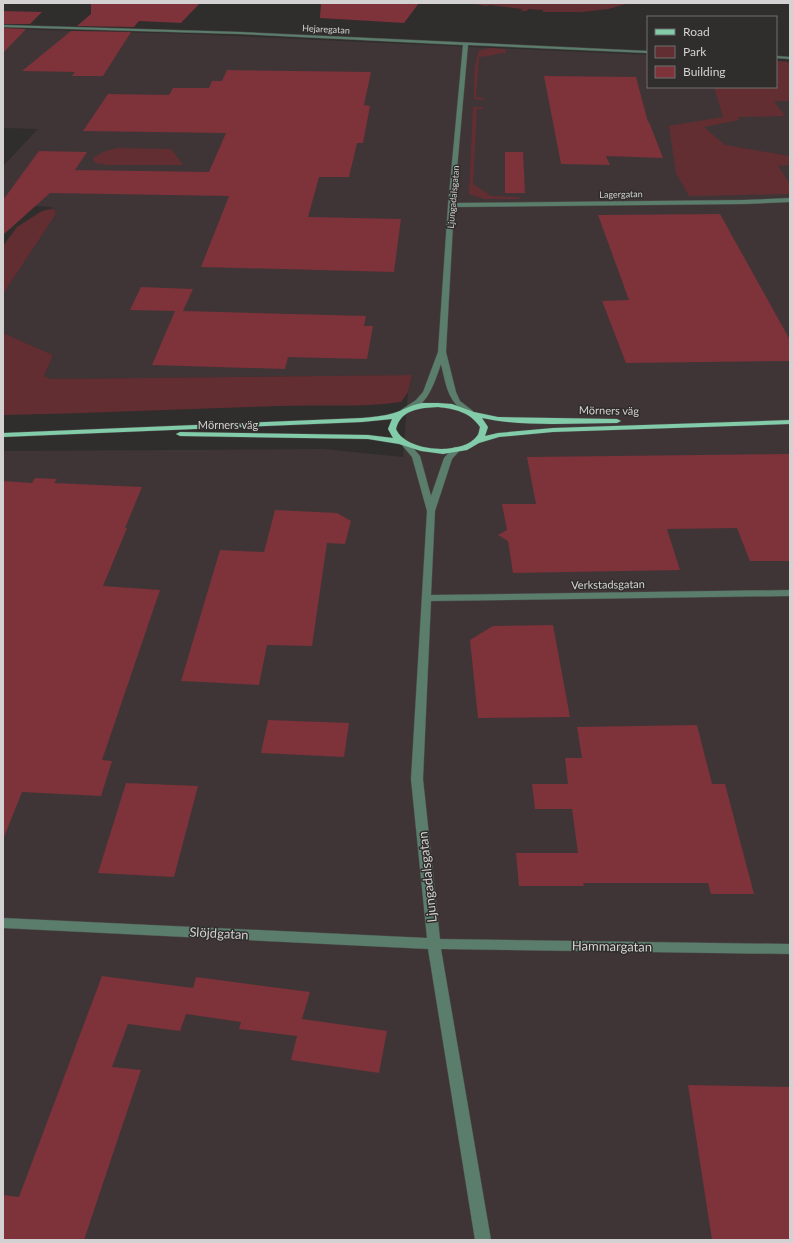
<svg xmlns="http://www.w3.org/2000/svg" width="793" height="1243" font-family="Lato,sans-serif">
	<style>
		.built { fill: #3f3536 }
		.green { fill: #632e32 }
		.building { fill: #7e323a }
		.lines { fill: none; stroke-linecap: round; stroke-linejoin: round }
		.minor-casing { stroke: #4d4b4b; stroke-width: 1 }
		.major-casing { stroke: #4d4b4b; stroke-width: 1 }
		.minor { fill: #5a7d6c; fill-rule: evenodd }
		.major { fill: #82cca9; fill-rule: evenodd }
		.labels { text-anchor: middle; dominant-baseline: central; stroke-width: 3; stroke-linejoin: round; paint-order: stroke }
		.far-street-label { font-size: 9px; fill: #d3d1d1; stroke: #302d2d }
		.street-label { font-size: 11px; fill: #d3d1d1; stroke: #302d2d }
		.near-street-label { font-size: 13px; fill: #d3d1d1; stroke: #302d2d }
	</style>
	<rect width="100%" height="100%" fill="#302d2d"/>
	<!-- built -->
	<path class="built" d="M3 29 189 34 648 55V87H776V61L790 62V1240H3V451L323 449 403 457 408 392 412 375 51 379 44 376 53 355 3 333V294L56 214 55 210 51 209 53 207 3 204V166L38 129 3 128Z"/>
	<!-- green -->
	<g class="green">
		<path d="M471 3H630L608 9 582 12H543V10L528 9 527 11H521L522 9 490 5 486 6Z"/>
		<path d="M490 48 505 49 506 53C496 53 488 57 479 57L476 97 484 98 482 100 474 99C474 84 473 66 479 51Z"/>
		<path d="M776 61 790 62V101H774L785 116 738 117 739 120 704 127 725 145 789 156 790 165 778 166 790 184V194L689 196 676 173 669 126 723 117 714 87H776Z"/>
		<path d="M473 107H483V109H477L473 184 491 196 518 197 520 199H484L469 194Z"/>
		<path d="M117 148 171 149 183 165H109L95 163 93 158 103 152Z"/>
		<path d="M51 209 55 210 56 214 3 294V246L17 227 42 211Z"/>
		<path d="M3 333 53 355 44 376 51 379 412 375 408 392 401 402C360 408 318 404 277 406 185 409 94 413 3 415Z"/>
	</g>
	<!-- building -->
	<g class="building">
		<path d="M91 3H200L181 23 139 21 134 27 77 26 91 14Z"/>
		<path d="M321 3H419L404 23 320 18Z"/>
		<path d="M3 11 42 12 30 24H3Z"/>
		<path d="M3 28 26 29 3 53Z"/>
		<path d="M71 31 131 32 103 76H72L75 72 22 71Z"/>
		<path d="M227 70 371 72 364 105 370 106 363 143H357L349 177H319L308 217 401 219 394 272 201 267 229 196 50 193 3 235V200L39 151 87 152 75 170 209 172 226 133 83 131 108 94 169 95 173 88H209L212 81H222Z"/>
		<path d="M544 76 636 77 648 122H649L663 158 606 156 610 165 561 164Z"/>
		<path d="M505 152H523L525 193H505Z"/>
		<path d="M720 214 790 340V361L626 363 602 301 629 300 598 215Z"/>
		<path d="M141 287 193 289 183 311 366 316 364 326H373L367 359 288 357 285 369 152 365 175 311 130 310Z"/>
		<path d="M790 454V561H750L737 528 667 529 680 570 513 573 508 541 498 535 507 530 502 504H536L527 457Z"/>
		<path d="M35 478 57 479 54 483 142 487 125 528H127L103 586 160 590 102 760 112 761 101 796 22 792 4 837 3 481 32 483Z"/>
		<path d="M275 510 337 513 351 521 345 544 327 543 312 646 267 645 259 685 181 681 220 550 264 552Z"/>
		<path d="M553 625 570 717 478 718 470 640 493 626Z"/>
		<path d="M268 720 349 723 344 757 261 753Z"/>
		<path d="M697 725 712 784H725L754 894H711L708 883H583L584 886H519L516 853H578L572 809H535L532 784H568L565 758H582L577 727Z"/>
		<path d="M126 783 198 786 174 877 98 873Z"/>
		<path d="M102 976 193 988 196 977 310 992 302 1019 387 1031 379 1073 291 1060 297 1036 239 1029 241 1022 186 1014 180 1031 128 1024 112 1067 141 1070 84 1240H3V1195L19 1197Z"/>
		<path d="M688 1085 790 1087V1240H712Z"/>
	</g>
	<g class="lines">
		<defs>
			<g id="minor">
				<path d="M3 25 240 32 648 51V53L468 45 454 203 744 200 790 198V202L744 204 454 207 446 352 456 392 460 401 473 411 472 413C467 414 464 411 460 408 447 398 445 380 441 364 434 384 427 408 404 414H401V410L416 400 423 392 438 352 448 205 463 45 240 34 3 27Z"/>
				<path d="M776 56 790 57V59L776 58Z"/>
				<path d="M405 441 408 442 420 456 431 496 444 458 454 447H460L461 449 452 459 435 511 431 595 790 590V596L431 601 423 779 440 939 790 944V954L441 949 491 1240H475L428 949 3 928V918L427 938 411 779 427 511 412 457 401 444Z"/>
			</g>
			<path id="major" d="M422 403H438L452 404 474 412 498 417 617 419 621 421 617 423C574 423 523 427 482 418L488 427 485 436 498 433 553 428 790 420V424L553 432 499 437 479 443 467 450 443 454 421 451 399 444 368 439 180 436 176 434 180 432 368 435 393 438 388 429 392 419 362 422 3 437V433L362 418C373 417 384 416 394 413 404 410 410 405 422 403ZM438 407C455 409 470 412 480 427 479 430 479 434 477 436 463 456 405 452 396 429 401 409 420 408 438 407Z"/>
		</defs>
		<!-- minor casing -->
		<use href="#minor" class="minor-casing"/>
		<!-- major casing -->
		<use href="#major" class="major-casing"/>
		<!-- minor -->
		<use href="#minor" class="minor"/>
		<!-- major -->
		<use href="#major" class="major"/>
	</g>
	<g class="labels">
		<!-- far-street labels -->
		<g class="far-street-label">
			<text transform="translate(326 29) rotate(3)">Hejaregatan</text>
			<text transform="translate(621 194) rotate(-1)">Lagergatan</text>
			<text transform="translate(453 197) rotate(-85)">Ljungadalsgatan</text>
		</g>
		<!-- street labels -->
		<g class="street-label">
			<text transform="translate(609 410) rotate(1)">Mörners väg</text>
			<text x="228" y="424">Mörners väg</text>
			<text transform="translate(608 584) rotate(-1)">Verkstadsgatan</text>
		</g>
		<!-- near-street labels -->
		<g class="near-street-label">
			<text transform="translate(427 877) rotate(-96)">Ljungadalsgatan</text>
			<text transform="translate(219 933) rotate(3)">Slöjdgatan</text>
			<text transform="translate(612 946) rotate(1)">Hammargatan</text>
		</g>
	</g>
	<!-- border -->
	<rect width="793" height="1243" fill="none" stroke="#d3d1d1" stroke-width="8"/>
	<!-- legend -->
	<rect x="647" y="16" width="130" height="72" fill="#302d2d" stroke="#716f6f"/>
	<rect x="655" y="29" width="20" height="6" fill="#82cca9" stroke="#716f6f"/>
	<text x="683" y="36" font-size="12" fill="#d3d1d1">Road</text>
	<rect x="655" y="46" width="20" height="12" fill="#632e32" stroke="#716f6f"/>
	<text x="683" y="56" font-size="12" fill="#d3d1d1">Park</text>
	<rect x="655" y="66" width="20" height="12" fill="#7e323a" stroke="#716f6f"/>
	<text x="683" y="76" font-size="12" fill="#d3d1d1">Building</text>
</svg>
